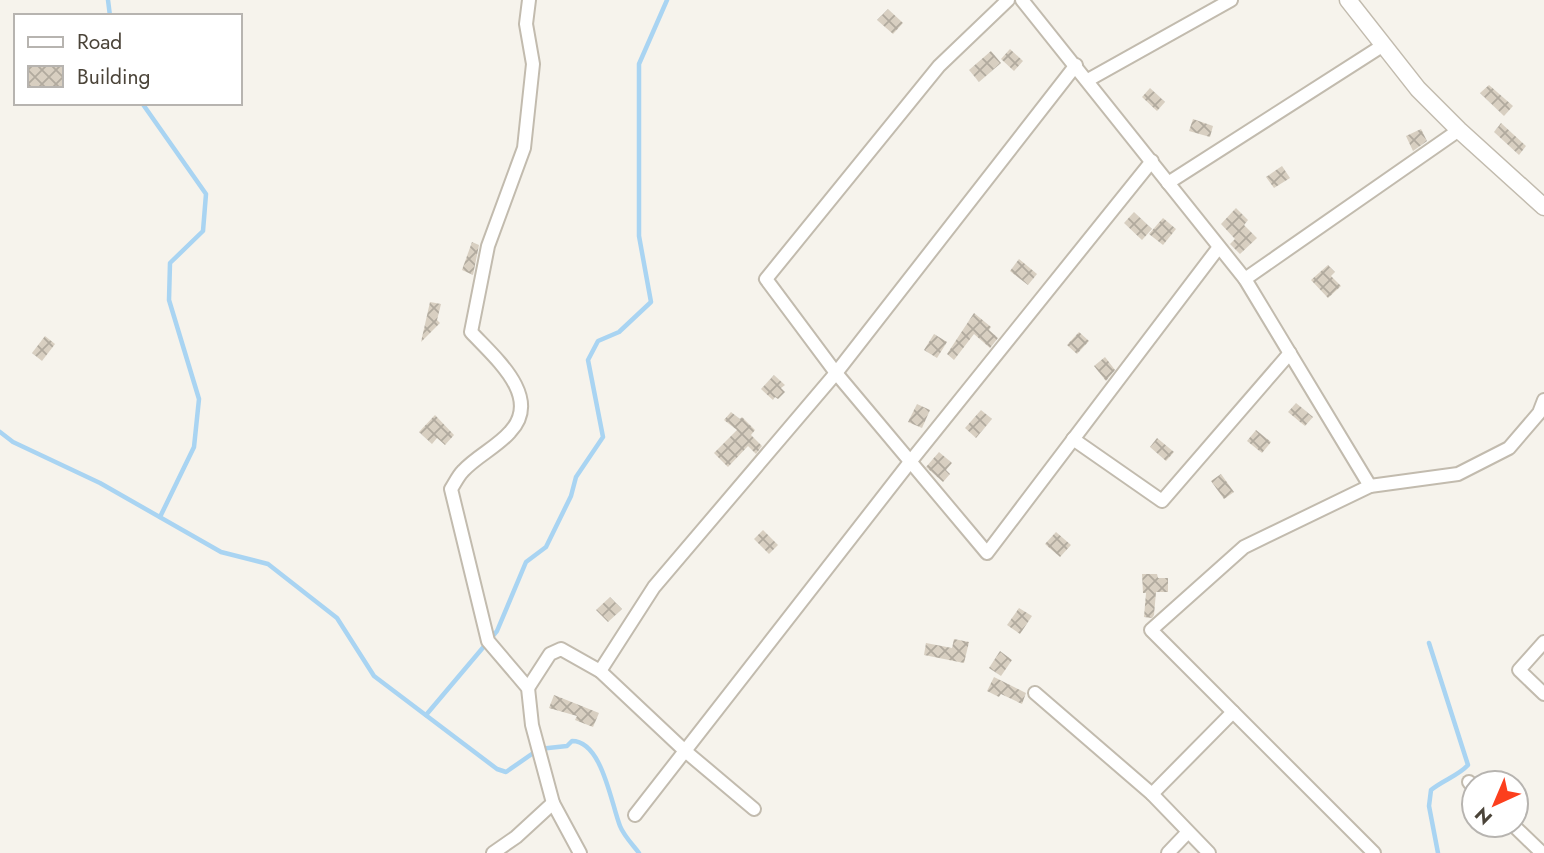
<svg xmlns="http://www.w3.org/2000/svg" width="1544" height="853" font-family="Jost,sans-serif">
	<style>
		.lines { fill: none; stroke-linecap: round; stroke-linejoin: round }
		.stream { stroke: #a9d4f2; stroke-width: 4.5 }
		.building { fill: url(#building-cross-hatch) }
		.minor-casing { stroke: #c2bbae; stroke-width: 16 }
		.tertiary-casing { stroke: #c2bbae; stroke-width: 19 }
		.minor { stroke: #fff; stroke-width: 12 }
		.tertiary { stroke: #fff; stroke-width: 16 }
	</style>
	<defs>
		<pattern id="building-cross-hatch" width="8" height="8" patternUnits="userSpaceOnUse" patternTransform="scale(1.75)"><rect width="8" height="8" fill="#d8cfc1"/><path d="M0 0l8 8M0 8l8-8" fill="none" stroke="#b1aa9e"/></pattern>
	</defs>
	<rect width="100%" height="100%" fill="#f6f3ec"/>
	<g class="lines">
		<!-- stream -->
		<g class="stream">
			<path d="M108 0 110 16"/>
			<path d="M142 103 206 194 203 231 170 263 169 300 199 399 194 447 160 517"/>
			<path d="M0 432 13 442 100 483 221 552 268 564 337 618 374 676 497 769 506 772 539 749 567 746 572 741C602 741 611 803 620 826 624 836 633 845 639 853"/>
			<path d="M1429 643 1468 765C1458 776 1443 780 1431 790L1429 806 1438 853"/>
			<path d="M426 715 497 631 526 562 546 547 571 496 576 477 603 437 588 360 598 341 619 332 651 302 639 236V64L667 0"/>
		</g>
	</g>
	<!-- building -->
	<g class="building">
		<path d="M888 9 903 23 893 34 877 20Z"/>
		<path d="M1010 49 1023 61 1014 71 1001 59Z"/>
		<path d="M991 51 1001 63 979 82 969 70Z"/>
		<path d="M1489 85 1513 106 1504 116 1480 93Z"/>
		<path d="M1150 88 1165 102 1157 111 1142 97Z"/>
		<path d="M1193 119 1213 126 1210 137 1189 131Z"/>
		<path d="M1501 123 1526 146 1519 155 1494 132Z"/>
		<path d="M1421 129 1427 141 1413 151 1406 136Z"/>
		<path d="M1282 166 1290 178 1274 188 1266 177Z"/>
		<path d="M1236 208 1248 220 1244 225 1257 238 1240 254 1230 244 1235 239 1221 224Z"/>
		<path d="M1134 212 1152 229 1142 240 1124 223Z"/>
		<path d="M1163 218 1176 229 1163 245 1149 234Z"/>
		<path d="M472 242 479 245 473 275 462 270Z"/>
		<path d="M1019 259 1037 274 1028 285 1010 271Z"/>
		<path d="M1328 265 1335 272 1331 276 1341 286 1328 298 1311 280Z"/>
		<path d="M430 302 441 304 437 320 440 323 421 342Z"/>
		<path d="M974 313 991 327 989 330 998 338 990 348 974 334 954 360 947 354Z"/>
		<path d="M1079 332 1089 341 1077 354 1067 345Z"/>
		<path d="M934 334 947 342 937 358 924 350Z"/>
		<path d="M45 336 55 344 42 361 32 353Z"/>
		<path d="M1105 357 1115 370 1106 381 1094 366Z"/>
		<path d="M774 375 785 385 781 388 785 392 778 399 775 397 773 400 761 389Z"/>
		<path d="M1296 403 1313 417 1305 426 1288 412Z"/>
		<path d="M917 404 930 410 922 428 908 422Z"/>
		<path d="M981 410 992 419 976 438 965 428Z"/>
		<path d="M731 412 740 419 742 417 755 430 751 435 762 446 756 454 748 446 728 467 714 453 737 430 724 420Z"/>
		<path d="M435 415 454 435 445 445 437 438 432 444 419 432Z"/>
		<path d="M1256 430 1271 442 1262 453 1247 441Z"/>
		<path d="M1157 438 1174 452 1166 461 1150 447Z"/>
		<path d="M939 452 952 463 946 470 950 474 943 482 926 467Z"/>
		<path d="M1221 474 1234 492 1224 499 1211 481Z"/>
		<path d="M763 530 778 545 769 554 754 539Z"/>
		<path d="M1056 532 1071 545 1060 557 1045 544Z"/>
		<path d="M1142 574H1157L1158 578H1168V592H1156L1154 615 1152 618 1144 617 1146 593H1143Z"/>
		<path d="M610 597 622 609 608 622 596 610Z"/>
		<path d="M1019 608 1032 616 1020 634 1007 625Z"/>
		<path d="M954 639 969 642 964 663 924 655 926 643 952 648Z"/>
		<path d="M1000 651 1012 660 1001 676 989 668Z"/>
		<path d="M994 677 1026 693 1022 704 1001 694 999 697 987 691Z"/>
		<path d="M554 695 599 713 593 727 575 720 577 716 549 708Z"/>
	</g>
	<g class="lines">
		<defs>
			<g id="minor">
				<path d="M529 0 526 24 533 64 524 148 488 246 471 332C494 357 543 397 510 432 497 447 477 456 463 471 458 476 455 483 451 489L488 641 528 688 532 725 553 803 580 853"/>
				<path d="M1008 0 939 66 766 279 836 373 987 553 1219 247"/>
				<path d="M1022 0 1245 279 1370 486"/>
				<path d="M1088 80 1231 0"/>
				<path d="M1168 183 1382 46"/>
				<path d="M1245 279 1459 130"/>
				<path d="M1073 439 1162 501 1290 353"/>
				<path d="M1544 642 1519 670 1544 694"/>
				<path d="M600 671 654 587 836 373 1076 65"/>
				<path d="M528 688 550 654 561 649 600 671 684 750 754 809"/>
				<path d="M1035 693 1152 794 1209 853"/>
				<path d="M1469 782 1474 787"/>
				<path d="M1152 794 1233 712"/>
				<path d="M635 815 910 462 1152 161"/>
				<path d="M1513 825 1542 853"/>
				<path d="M493 853 516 837 553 803"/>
				<path d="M1168 853 1188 832"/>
				<path d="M1374 853 1151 630 1244 547 1370 486 1458 474 1509 448 1539 413 1544 400"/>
			</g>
			<path id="tertiary" d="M1348 0 1418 89 1459 130 1544 207"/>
		</defs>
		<!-- minor casing -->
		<use href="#minor" class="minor-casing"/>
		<!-- tertiary casing -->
		<use href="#tertiary" class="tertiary-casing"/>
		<!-- minor -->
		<use href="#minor" class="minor"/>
		<!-- tertiary -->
		<use href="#tertiary" class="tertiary"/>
	</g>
	<!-- legend -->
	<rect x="14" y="14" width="228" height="91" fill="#ffffff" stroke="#b7b4b0" stroke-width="2"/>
	<rect x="28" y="37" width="35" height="10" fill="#ffffff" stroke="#b7b4b0" stroke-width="2"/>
	<text x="77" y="49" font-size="21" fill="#4b4439">Road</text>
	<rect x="28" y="66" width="35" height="21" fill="url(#building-cross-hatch)" stroke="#b7b4b0" stroke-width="2"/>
	<text x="77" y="84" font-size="21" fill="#4b4439">Building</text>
	<!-- north arrow -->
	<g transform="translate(1495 804) rotate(224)"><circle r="33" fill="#ffffff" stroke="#b7b4b0" stroke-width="2"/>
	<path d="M0-5L12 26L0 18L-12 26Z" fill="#fc3f1d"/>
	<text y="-10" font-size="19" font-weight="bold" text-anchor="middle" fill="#4b4439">N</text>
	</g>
</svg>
